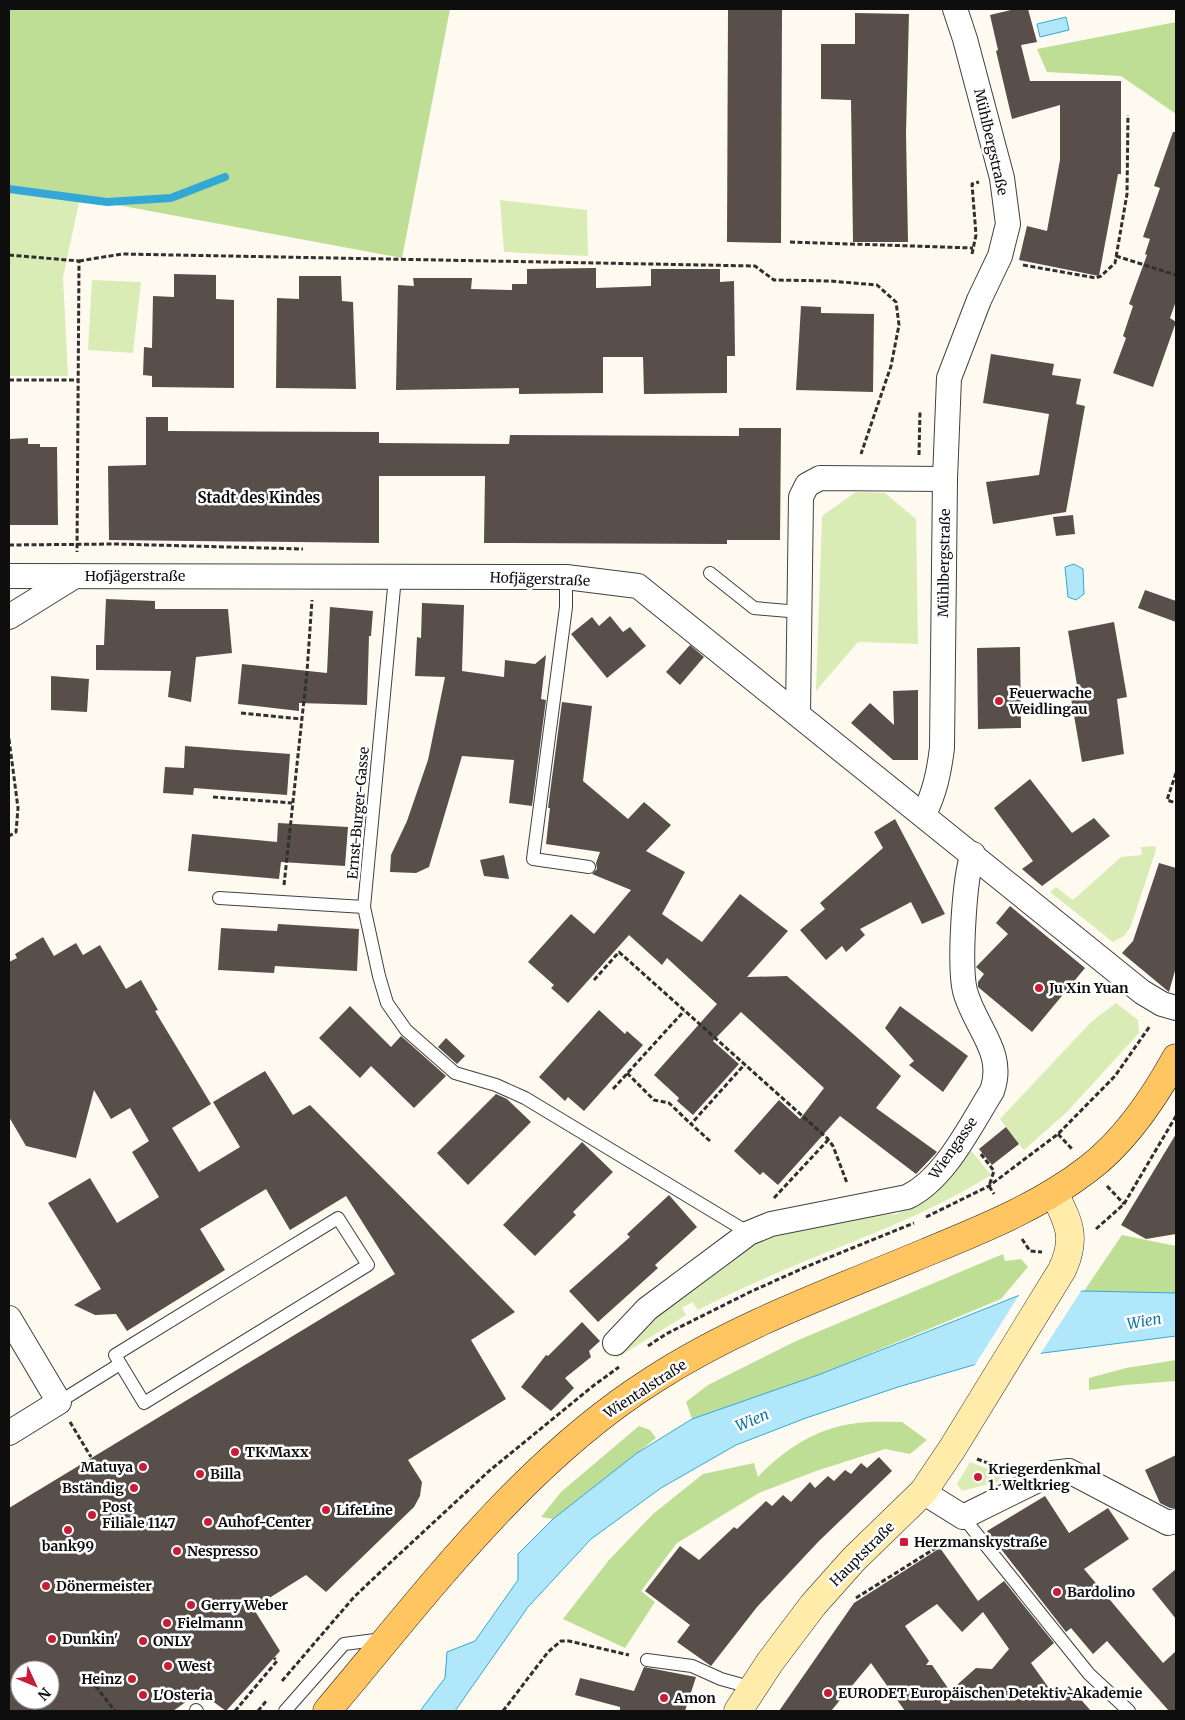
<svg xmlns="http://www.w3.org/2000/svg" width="1185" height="1720" font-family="Merriweather,serif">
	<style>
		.green { fill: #d9ecb6 }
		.forest { fill: #bede95 }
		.water { fill: #b1e7fa; stroke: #33a8d6 }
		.pier { fill: #fffaf0 }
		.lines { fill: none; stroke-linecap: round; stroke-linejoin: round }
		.stream { stroke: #33a8d6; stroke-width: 8 }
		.building { fill: #584e4a; fill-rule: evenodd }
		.lane-casing { stroke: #414141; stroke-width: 14 }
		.street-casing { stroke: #414141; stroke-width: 26 }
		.secondary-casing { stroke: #303030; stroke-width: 29 }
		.primary-casing { stroke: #1f1f1f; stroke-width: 29 }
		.path { stroke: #303030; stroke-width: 3; stroke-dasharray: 5 2.5; stroke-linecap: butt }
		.lane { stroke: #fff; stroke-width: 12 }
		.street { stroke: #fff; stroke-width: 24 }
		.secondary { stroke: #ffecab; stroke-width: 28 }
		.primary { stroke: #ffc560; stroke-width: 28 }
		.poi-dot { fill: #c81d39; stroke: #fff; stroke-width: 2 }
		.labels { text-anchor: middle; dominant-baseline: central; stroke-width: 5; stroke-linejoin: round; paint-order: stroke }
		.street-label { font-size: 14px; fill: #0e0e0e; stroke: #fff }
		.poi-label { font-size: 14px; font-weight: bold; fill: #0e0e0e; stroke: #fff; text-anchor: start }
		.neighbourhood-label { font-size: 15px; font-weight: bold; fill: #0e0e0e; stroke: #fff }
		.water-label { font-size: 15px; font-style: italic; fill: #0f78a9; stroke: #fff }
	</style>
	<rect width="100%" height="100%" fill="#fffaf0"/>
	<!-- green -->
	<g class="green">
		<path d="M9 191 80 198 63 277 68 376H9Z"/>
		<path d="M500 200 587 210 588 256 504 252Z"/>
		<path d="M92 280 141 282 133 353 88 350Z"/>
		<path d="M856 492 885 493 916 519 918 644 858 642 816 691 822 516Z"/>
		<path d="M1155 846 1156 850 1131 926 1124 936 1113 942 1050 892 1056 887 1073 900 1121 857 1142 855 1141 847Z"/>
		<path d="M1116 1003 1138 1020 1139 1033 1068 1111 1024 1150 1000 1119 1091 1022Z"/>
		<path d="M969 1148 991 1175C926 1216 854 1240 784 1270 755 1282 726 1296 698 1310L692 1302 682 1308 686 1315 617 1358 614 1355 655 1313 758 1239 870 1215 897 1214 931 1197Z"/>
		<path d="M970 1462 1007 1476 1008 1479 962 1491 957 1484Z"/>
	</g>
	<!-- forest -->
	<g class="forest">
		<path d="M9 9H450L402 258 80 198 9 191Z"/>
		<path d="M1176 22V114L1121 76 1047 72 1037 49Z"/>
		<path d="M1122 1235 1176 1246V1293L1084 1291Z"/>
		<path d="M1003 1254 1005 1261 1021 1259 1028 1267 1001 1299 818 1375 692 1419 686 1402 708 1385 796 1341Z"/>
		<path d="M1176 1360V1381L1126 1385 1089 1390V1378L1126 1368Z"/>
		<path d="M902 1422 927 1440 910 1454 885 1449 816 1471 759 1493 677 1543 641 1591 655 1602 625 1648 563 1619 609 1560 653 1514 703 1474 754 1463 758 1477C782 1451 815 1429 851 1424 867 1421 885 1422 902 1422Z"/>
		<path d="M639 1426 650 1430 656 1438 553 1519 541 1517 561 1492Z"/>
	</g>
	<!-- water -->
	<g class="water">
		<path d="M1066 17 1069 30 1040 37 1037 24Z"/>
		<path d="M1074 564 1083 569 1084 594 1076 600 1068 597 1065 567Z"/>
		<path d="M1084 1291 1176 1293V1336L1043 1353 977 1364 898 1387 806 1418 736 1445 661 1488 591 1539 528 1607 455 1711H420L445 1678 447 1652 475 1641 518 1580V1554L553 1519 637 1453 692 1419 818 1375 1020 1295Z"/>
	</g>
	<!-- pier -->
	<path class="pier" d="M1083 1288 1039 1356 973 1368 1021 1292Z"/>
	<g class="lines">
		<!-- stream -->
		<path class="stream" d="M9 189 107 202 171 198 225 177"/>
	</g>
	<!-- building -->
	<g class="building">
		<path d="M728 9H782L781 243 727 242Z"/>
		<path d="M1015 9H1028L1037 42 1021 45 1030 81H1121V174H1118L1099 276 1019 260 1027 226 1047 231 1060 160V105L1012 119 996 51 998 50 990 15Z"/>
		<path d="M855 13 909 14 906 133 908 242H853L851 100 821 99V44H855Z"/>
		<path d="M1173 132H1176V301L1170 318 1176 322 1153 387 1113 373 1126 338 1123 336 1133 306 1129 304 1147 255 1145 254 1150 239 1143 237 1160 188 1154 186Z"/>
		<path d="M596 268V288L651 286V269H720V282L734 281 735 356H727V393L644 394 643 357H603V393L519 394V388L396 390 398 285 414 286 413 278H472L471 289 512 290V284H527V269Z"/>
		<path d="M174 274 216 275V299L234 300V388L152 387V376L143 375 144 347 152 348 153 296 174 297Z"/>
		<path d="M299 276H341L342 301 353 302 356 389 276 388 277 298 299 299Z"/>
		<path d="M801 306 821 307V313L874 314 873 392 796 390Z"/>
		<path d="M991 354 1054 364 1052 375 1081 379 1076 404 1085 406 1066 512 993 524 986 482 1039 475 1049 414 983 403Z"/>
		<path d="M146 417H168V431L379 432V443L509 444 510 435 739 436V428H781L780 540H727V544L484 543 485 476H379V543L109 540 108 466 146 465Z"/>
		<path d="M28 438V444H40V447H57L58 525H9V439Z"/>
		<path d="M1073 515 1075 534 1056 536 1053 517Z"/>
		<path d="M1145 590 1176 601V622L1138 608Z"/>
		<path d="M106 599 155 601V609H228L232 653 196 657 191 702 168 697 171 671 96 670V645H104Z"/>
		<path d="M422 603 464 605 462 671 504 677 505 660 535 664 546 655 541 699 546 700 532 806 509 803 514 760 462 756 429 867 416 873 390 872 391 855 407 821 428 760 445 677 415 676 417 637 421 638Z"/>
		<path d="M330 607 373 611 371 636H369L367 705 299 703V711L238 704 242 664 327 673Z"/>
		<path d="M610 616 623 632 630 627 646 646 607 678 571 634 592 617 599 626Z"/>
		<path d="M1114 622 1127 697 1117 699 1124 754 1082 762 1071 698 1079 697 1068 631Z"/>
		<path d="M690 645 704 657 680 685 666 672Z"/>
		<path d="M1020 647 1021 728 978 729 977 648Z"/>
		<path d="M51 676 89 679 87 712 51 710Z"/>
		<path d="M918 690V760H893L851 723 870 703 894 725 893 691Z"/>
		<path d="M562 702 592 706 583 781 628 819 644 802 671 825 646 851 685 872 662 914 702 942 740 894 788 931 747 977 787 976 901 1076 876 1108 937 1152 916 1174 840 1116 778 1185 763 1172 760 1175 734 1151 779 1100 800 1119 824 1088 741 1012 713 1041 739 1064 693 1115 677 1101 679 1098 654 1075 717 1004 667 958 662 965 629 935 568 1003 551 988 554 985 528 962 571 914 594 934 631 890 592 874 597 869 596 863 600 852 546 844 550 808H548Z"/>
		<path d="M185 746 290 754 287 795 194 788 193 795 163 793 165 767 184 768Z"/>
		<path d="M1030 779 1072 833 1094 818 1110 836 1042 886 1022 869 1033 861 994 808Z"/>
		<path d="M895 819 945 914 922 924 911 902 860 929 865 935 846 952 842 946 826 960 800 930 825 909 820 903 883 848 874 832Z"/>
		<path d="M278 823 348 827 345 866 281 862 279 879 188 871 192 834 277 842Z"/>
		<path d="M504 855 509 879 484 876 480 860Z"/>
		<path d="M1159 863 1176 868V967L1169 992 1122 953 1133 941Z"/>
		<path d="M1010 906 1085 968 1032 1032 978 987V982L984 974 976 967 1008 934 996 923Z"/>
		<path d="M278 924 359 929 357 971 275 966 274 973 218 970 221 928 277 931Z"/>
		<path d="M43 937 54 956 76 943 83 955 100 945 126 989 141 980 158 1010 155 1011 211 1104 172 1128 199 1172 240 1147 213 1102 265 1071 293 1115 310 1105 515 1312 471 1340 506 1399 408 1460 422 1482 420 1496 414 1507 326 1592 306 1575 253 1608 280 1651 226 1711 200 1692 173 1711H9V1508L395 1274 346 1196 290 1230 266 1189 200 1229 225 1270 127 1331 116 1314 95 1315 74 1305 101 1289 48 1203 90 1178 117 1223 159 1197 132 1152 149 1141 130 1108 111 1119 94 1090 76 1158 26 1146 9 1117V962L17 958 15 954ZM20 1670H50V1700H20Z"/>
		<path d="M350 1006 391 1047 401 1036 446 1076 414 1108 371 1066 360 1078 319 1038Z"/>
		<path d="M900 1006 968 1056 943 1092 909 1065 914 1061 885 1028Z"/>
		<path d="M599 1010 625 1034 627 1031 643 1045 584 1111 568 1097 565 1101 539 1077Z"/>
		<path d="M446 1038 465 1056 457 1064 438 1047Z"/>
		<path d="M496 1094 507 1099 531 1122 468 1185 437 1153Z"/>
		<path d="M1006 1127 1019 1144 992 1165 979 1149Z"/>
		<path d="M1176 1134V1234L1146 1239 1121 1225Z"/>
		<path d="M582 1142 613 1172 573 1212 576 1215 535 1256 503 1225Z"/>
		<path d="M669 1195 697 1227 655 1265 658 1268 598 1322 569 1291 630 1237 627 1234Z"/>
		<path d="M582 1322 600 1341 589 1351 591 1357 565 1378 574 1388 551 1411 521 1387 546 1355 548 1356Z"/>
		<path d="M1176 1455V1508H1170L1160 1503 1145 1470Z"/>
		<path d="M879 1457 892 1471 819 1541 757 1607 711 1666 677 1642 690 1625 645 1591 680 1546 699 1560 734 1527 737 1529 766 1501 772 1506 783 1495 791 1502 810 1482 815 1488 828 1476 834 1481 845 1470 851 1474 861 1463 867 1468Z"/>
		<path d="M1045 1496 1069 1533 1108 1508 1129 1539 1084 1569 1163 1663 1176 1651V1711H1169L1107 1641 1093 1654 1071 1628 1066 1632 987 1531Z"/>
		<path d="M940 1548 978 1601 1004 1581 1054 1643 1031 1663 1056 1698 1069 1686 1091 1711H905L871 1663 831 1711H779L854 1603ZM937 1604 962 1632 983 1612 1009 1649 992 1669 976 1668 950 1691 932 1665H926L929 1661 905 1626Z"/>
		<path d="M1176 1569V1619L1152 1589Z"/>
		<path d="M644 1667 696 1677 685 1711H620V1707L575 1695 580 1678 634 1691Z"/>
	</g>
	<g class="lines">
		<defs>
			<g id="lane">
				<path d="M710 573 754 608 800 612"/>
				<path d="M566 577V607L533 859 589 867"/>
				<path d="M219 898 364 907 395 577"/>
				<path d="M364 907 379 976 387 1003 406 1030 455 1073 496 1085 525 1098 749 1233"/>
				<path d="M338 1218 368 1265 144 1403 115 1355Z"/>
				<path d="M59 1402 120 1364"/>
				<path d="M963 1517 1089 1674 1129 1711"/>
				<path d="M647 1660 692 1666 721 1679 753 1688"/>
				<path d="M196 1710 197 1711"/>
				<path d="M285 1711 344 1644 383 1639"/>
			</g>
			<g id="street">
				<path d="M9 576 566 577 638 586 1142 992 1162 1004 1176 1008"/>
				<path d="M9 617 75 576"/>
				<path d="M798 713 801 497 807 485 820 478 945 479"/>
				<path d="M924 814C935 792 939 772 942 748L945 479 949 378 979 300 1000 256 1008 224 1002 178 965 39 955 9"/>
				<path d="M9 1318 59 1402 9 1433"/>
				<path d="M615 1343 647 1309 749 1233 771 1224 907 1197C945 1179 970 1126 992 1091 1006 1052 975 1028 965 991 959 967 964 877 973 854"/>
				<path d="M923 1492 963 1517 1052 1473 1069 1471 1168 1523 1176 1521"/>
			</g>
			<path id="secondary" d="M738 1711 770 1662 813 1605 854 1559 923 1492 952 1449 1062 1270C1077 1238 1069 1223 1054 1193"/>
			<path id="primary" d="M327 1711C426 1594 522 1463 653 1380 738 1325 834 1291 927 1252 983 1229 1040 1206 1088 1169 1125 1141 1154 1098 1176 1058"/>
		</defs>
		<!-- lane casing -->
		<use href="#lane" class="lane-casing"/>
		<!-- street casing -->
		<use href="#street" class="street-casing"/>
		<!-- secondary casing -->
		<use href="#secondary" class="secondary-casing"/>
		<!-- primary casing -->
		<use href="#primary" class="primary-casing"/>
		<!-- path -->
		<g class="path">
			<path d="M790 242 973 248"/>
			<path d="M972 254 976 235 972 184 979 182"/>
			<path d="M9 255 79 261 77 552"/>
			<path d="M1116 256 1176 275"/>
			<path d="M79 261 122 254 755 266 774 280 830 281 877 285 896 302 899 325 891 366 861 454"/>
			<path d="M1023 265 1096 278 1101 276 1115 263 1127 194 1128 115"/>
			<path d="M9 380H78"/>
			<path d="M919 455 920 411"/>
			<path d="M9 545 116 544 303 549"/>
			<path d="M241 713 302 719"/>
			<path d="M9 739 18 808 16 832 9 836"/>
			<path d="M1176 773 1167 800 1176 803"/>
			<path d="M213 797 292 803"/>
			<path d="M284 885 307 672 312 600"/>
			<path d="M594 980 619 952 827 1138 833 1146 847 1183"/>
			<path d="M627 1073 654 1100 669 1103 691 1124"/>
			<path d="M613 1089 684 1011"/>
			<path d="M1058 1134 1072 1149"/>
			<path d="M710 1141 691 1124 744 1065"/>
			<path d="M981 1154 994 1171 989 1186 994 1194"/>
			<path d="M1107 1186 1124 1204"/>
			<path d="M774 1198 828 1140"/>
			<path d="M926 1217 989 1186 1058 1134 1115 1076 1150 1026"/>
			<path d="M1096 1229 1124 1204 1176 1116"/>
			<path d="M1022 1239 1030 1251 1042 1252"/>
			<path d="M648 1346 666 1334 750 1292 808 1266 914 1223"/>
			<path d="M70 1422 91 1457"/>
			<path d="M977 1459 1004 1469"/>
			<path d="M856 1598 950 1539"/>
			<path d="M80 1680 87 1675 115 1711"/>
			<path d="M282 1681 354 1597 393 1560 489 1471 593 1386 619 1367"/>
			<path d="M131 1711H132"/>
			<path d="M235 1711 277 1661 274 1658"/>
			<path d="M258 1711 267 1700"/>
			<path d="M503 1711 548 1652 561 1641H569L629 1655"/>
		</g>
		<!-- lane -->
		<use href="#lane" class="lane"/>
		<!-- street -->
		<use href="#street" class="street"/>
		<!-- secondary -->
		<use href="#secondary" class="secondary"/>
		<!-- primary -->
		<use href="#primary" class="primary"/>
	</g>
	<!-- markers -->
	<g class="poi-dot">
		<circle cx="999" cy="701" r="5"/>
		<circle cx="1039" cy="988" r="5"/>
		<circle cx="235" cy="1452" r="5"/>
		<circle cx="143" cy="1467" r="5"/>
		<circle cx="200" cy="1474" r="5"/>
		<circle cx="978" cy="1477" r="5"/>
		<circle cx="134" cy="1488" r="5"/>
		<circle cx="326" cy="1510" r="5"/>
		<circle cx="92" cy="1515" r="5"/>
		<circle cx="208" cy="1522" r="5"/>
		<circle cx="68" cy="1530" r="5"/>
		<rect x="899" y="1537" width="10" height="10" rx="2.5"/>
		<circle cx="177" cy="1551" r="5"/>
		<circle cx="46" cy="1586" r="5"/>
		<circle cx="1057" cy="1592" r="5"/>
		<circle cx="191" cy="1605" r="5"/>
		<circle cx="167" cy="1623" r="5"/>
		<circle cx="52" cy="1639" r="5"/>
		<circle cx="143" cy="1641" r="5"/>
		<circle cx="168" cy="1666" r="5"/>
		<circle cx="132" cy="1679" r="5"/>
		<circle cx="828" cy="1693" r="5"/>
		<circle cx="143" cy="1695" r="5"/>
		<circle cx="664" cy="1698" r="5"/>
	</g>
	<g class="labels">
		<!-- street labels -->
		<g class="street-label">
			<text transform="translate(991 142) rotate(77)">Mühlbergstraße</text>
			<text transform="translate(944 563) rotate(-89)">Mühlbergstraße</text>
			<text x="135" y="576">Hofjägerstraße</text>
			<text transform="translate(540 579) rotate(2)">Hofjägerstraße</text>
			<text transform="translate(358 813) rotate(-85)">Ernst-Burger-Gasse</text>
			<text transform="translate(953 1148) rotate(-55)">Wiengasse</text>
			<text transform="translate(645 1389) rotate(-33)">Wientalstraße</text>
			<text transform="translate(862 1554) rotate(-45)">Hauptstraße</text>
		</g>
		<!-- poi labels -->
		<g class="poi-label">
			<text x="1009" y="693">Feuerwache<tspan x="1009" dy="16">Weidlingau</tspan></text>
			<text x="1049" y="988">Ju Xin Yuan</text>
			<text x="245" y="1452">TK Maxx</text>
			<text x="133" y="1467" text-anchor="end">Matuya</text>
			<text x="988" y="1469">Kriegerdenkmal<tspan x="988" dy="16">1. Weltkrieg</tspan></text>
			<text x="210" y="1474">Billa</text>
			<text x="124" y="1488" text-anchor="end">Bständig</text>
			<text x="102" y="1507">Post<tspan x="102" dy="16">Filiale 1147</tspan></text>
			<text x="336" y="1510">LifeLine</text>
			<text x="218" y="1522">Auhof-Center</text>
			<text x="914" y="1542">Herzmanskystraße</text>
			<text x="68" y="1546" text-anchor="middle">bank99</text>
			<text x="187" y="1551">Nespresso</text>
			<text x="56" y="1586">Dönermeister</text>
			<text x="1067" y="1592">Bardolino</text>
			<text x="201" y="1605">Gerry Weber</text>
			<text x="177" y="1623">Fielmann</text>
			<text x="62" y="1639">Dunkin'</text>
			<text x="153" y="1641">ONLY</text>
			<text x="178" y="1666">West</text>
			<text x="122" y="1679" text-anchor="end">Heinz</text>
			<text x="838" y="1693">EURODET Europäischen Detektiv-Akademie</text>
			<text x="153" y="1695">L'Osteria</text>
			<text x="674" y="1698">Amon</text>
		</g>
		<!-- neighbourhood labels -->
		<g class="neighbourhood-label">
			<text x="259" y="497">Stadt des Kindes</text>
		</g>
		<!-- water labels -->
		<g class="water-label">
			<text transform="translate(1144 1321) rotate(-10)">Wien</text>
			<text transform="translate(752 1420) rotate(-23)">Wien</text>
		</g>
	</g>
	<!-- border -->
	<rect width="1185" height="1720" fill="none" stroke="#0e0e0e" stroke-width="20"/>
	<!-- north arrow -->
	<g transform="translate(35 1685) rotate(134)"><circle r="24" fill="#ffffff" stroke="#9f9f9f"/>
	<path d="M0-4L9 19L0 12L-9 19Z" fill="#c81d39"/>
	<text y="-8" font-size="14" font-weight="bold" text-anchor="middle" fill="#0e0e0e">N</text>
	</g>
</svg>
